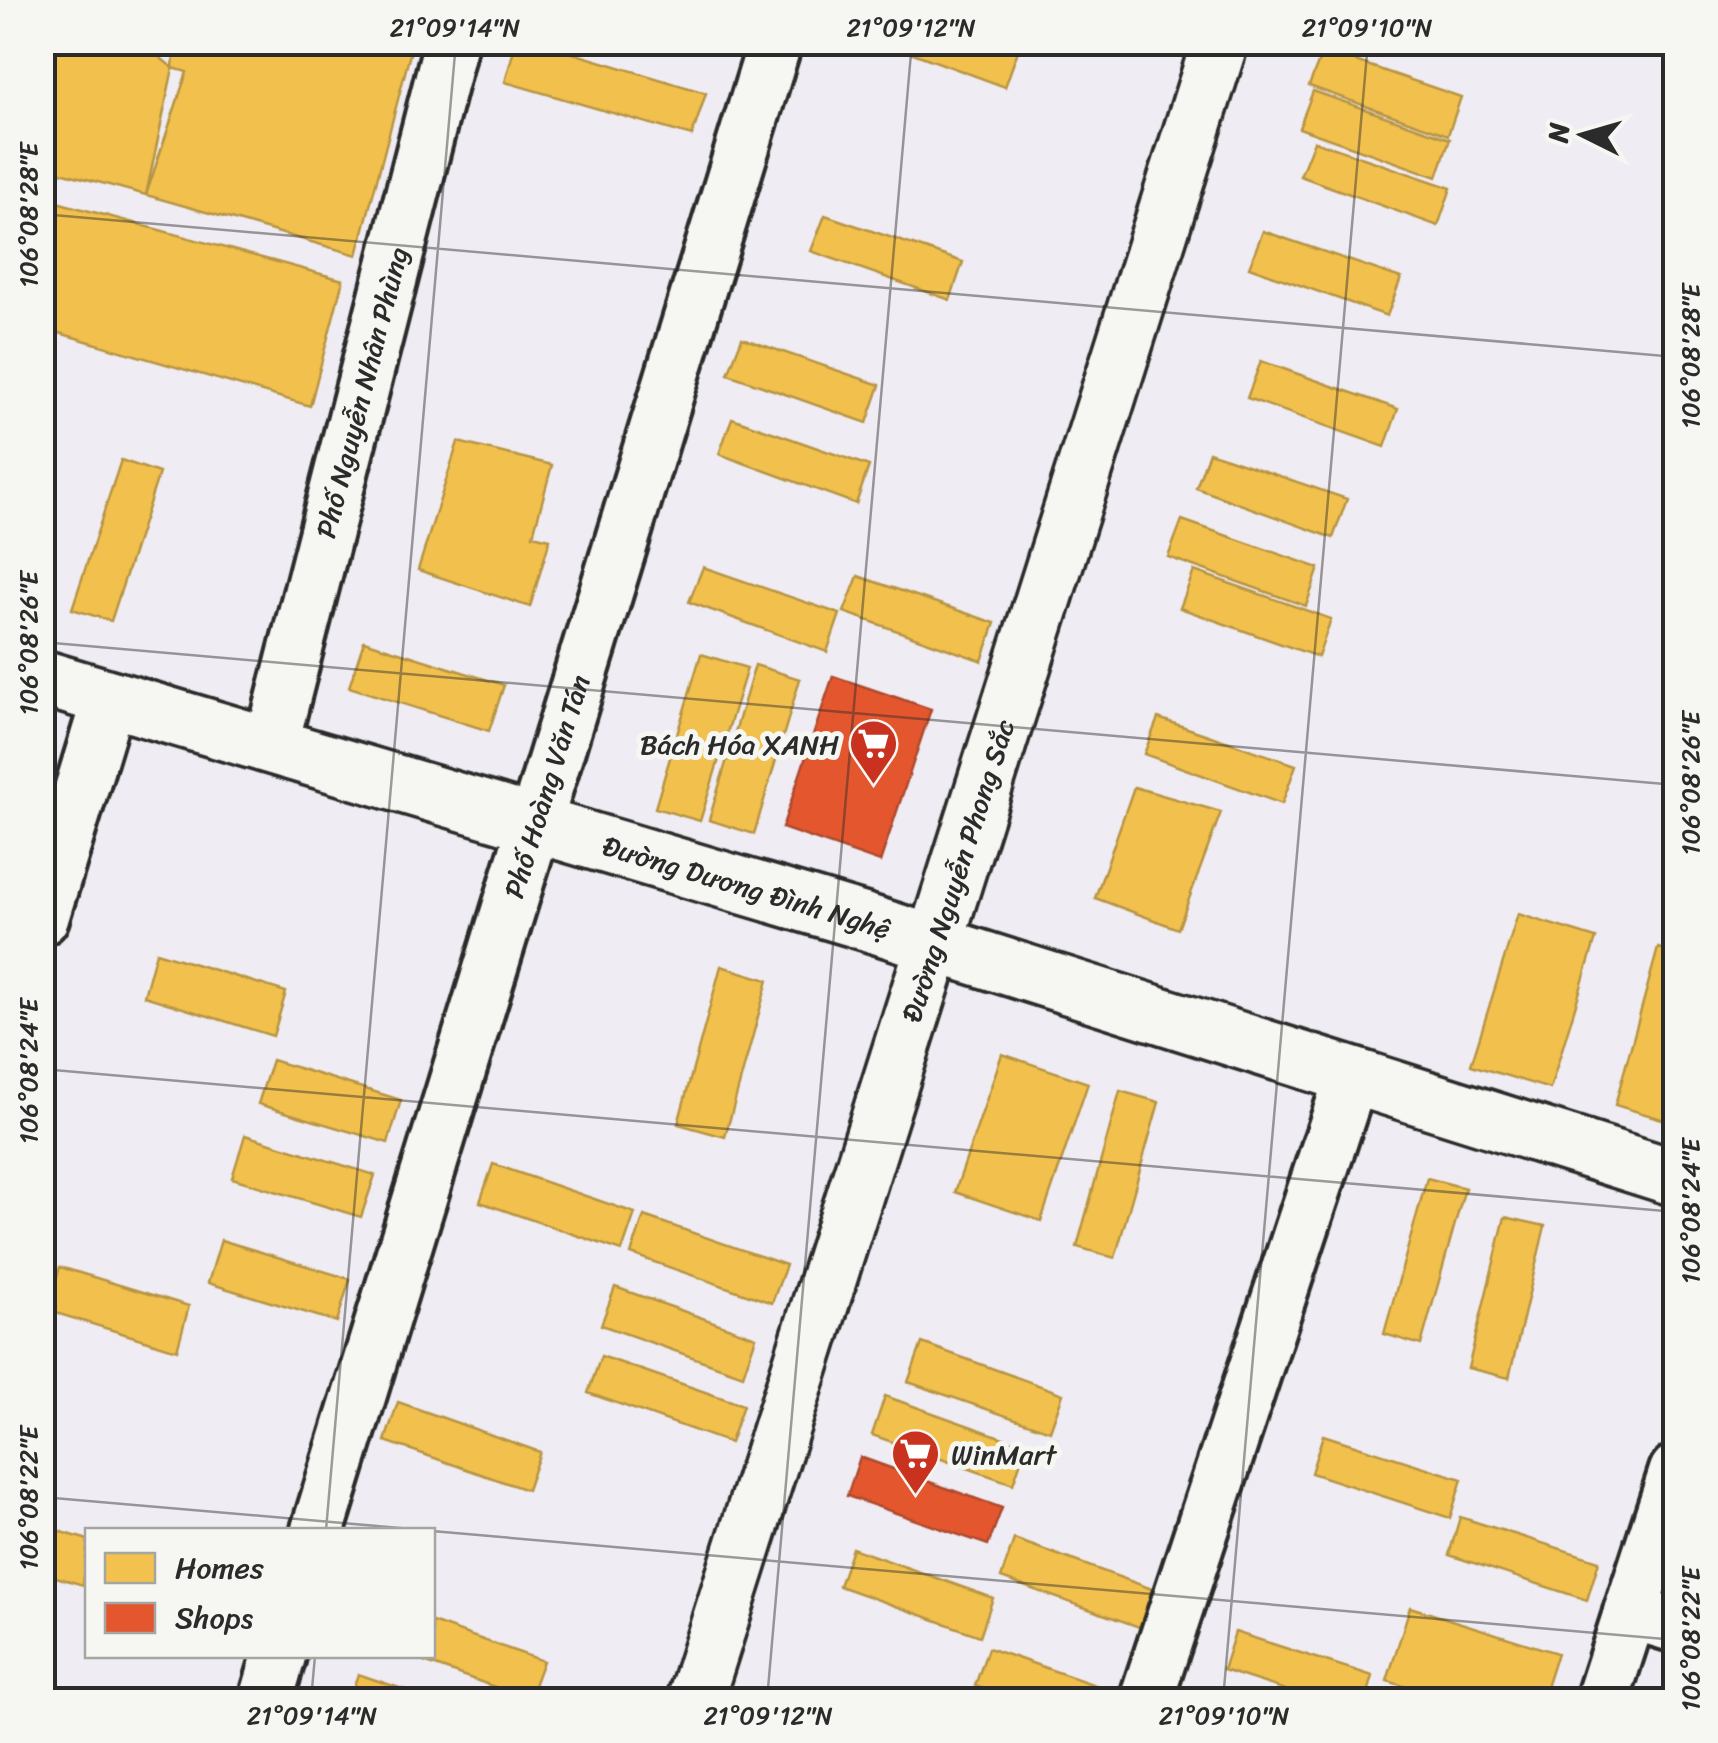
<svg xmlns="http://www.w3.org/2000/svg" width="1718" height="1743" font-family="Sriracha,sans-serif">
	<style>
		.homes { fill: #f2c14e; stroke: #b69444; stroke-width: 2.5 }
		.shops { fill: #e4572e; stroke: #ac4a2d; stroke-width: 2.5 }
		.lines { fill: none; stroke-linecap: round; stroke-linejoin: round }
		.street-casing { stroke: #2b2b2b; stroke-width: 60 }
		.secondary-casing { stroke: #2b2b2b; stroke-width: 62 }
		.street { stroke: #f6f6f2; stroke-width: 52 }
		.secondary { stroke: #f6f6f2; stroke-width: 55 }
		.ticks { fill: none; stroke: #2b2b2b; stroke-width: 2.5; stroke-opacity: 0.45 }
		.labels { text-anchor: middle; dominant-baseline: central; stroke-width: 10; stroke-linejoin: round; paint-order: stroke }
		.street-label { font-size: 28px; fill: #2b2b2b; stroke: #f6f6f2 }
		.poi-label { font-size: 28px; fill: #2b2b2b; stroke: #f6f6f2; text-anchor: end }
		.neatline { fill: none; stroke: #2b2b2b; stroke-width: 4 }
		.ticks-label { font-size: 25px; text-anchor: middle; fill: #2b2b2b }
	</style>
	<rect width="100%" height="100%" fill="#f0ecf3"/>
	<filter id="ink" filterUnits="userSpaceOnUse"><feTurbulence type="fractalNoise" baseFrequency=".01" numOctaves="2"/><feDisplacementMap in="SourceGraphic" scale="20" xChannelSelector="R" yChannelSelector="G"/><feConvolveMatrix kernelMatrix="1 2 1 2 8 2 1 2 1" color-interpolation-filters="sRGB"/></filter>
	<g filter="url(#ink)">
		<!-- homes -->
		<g class="homes">
			<path d="M42 42H112L152 51 173 68 146 195 42 167Z"/>
			<path d="M175 42H381L411 50 357 255 146 195 187 72 173 68Z"/>
			<path d="M516 42H536L706 93 692 136 505 82Z"/>
			<path d="M883 42H1003L1019 48 1005 87Z"/>
			<path d="M1323 50 1461 97 1448 135 1309 86Z"/>
			<path d="M1313 91 1450 139 1437 177 1299 128Z"/>
			<path d="M1314 141 1451 188 1438 226 1300 176Z"/>
			<path d="M42 198 343 280 310 406 42 328Z"/>
			<path d="M825 215 963 262 950 300 811 251Z"/>
			<path d="M1263 231 1401 278 1387 316 1249 267Z"/>
			<path d="M742 338 880 385 867 423 728 374Z"/>
			<path d="M1261 361 1398 409 1385 447 1247 398Z"/>
			<path d="M732 418 869 466 856 504 719 454Z"/>
			<path d="M458 442 552 465 533 535 550 539 530 607 418 570Z"/>
			<path d="M1209 452 1347 499 1333 538 1196 488Z"/>
			<path d="M121 460 159 473 111 621 72 609Z"/>
			<path d="M1182 520 1319 568 1306 606 1168 557Z"/>
			<path d="M703 567 840 614 827 652 689 602Z"/>
			<path d="M1194 571 1331 619 1318 657 1180 608Z"/>
			<path d="M858 576 995 623 982 661 844 612Z"/>
			<path d="M364 641 504 685 489 731 349 687Z"/>
			<path d="M701 654 747 668 700 821 655 808Z"/>
			<path d="M755 665 800 679 754 834 709 820Z"/>
			<path d="M1158 718 1296 765 1282 804 1144 754Z"/>
			<path d="M1134 787 1221 812 1178 929 1095 898Z"/>
			<path d="M1518 914 1596 938 1550 1089 1471 1065Z"/>
			<path d="M1658 948 1676 953V1083L1665 1120 1615 1105Z"/>
			<path d="M156 952 286 992 273 1036 144 996Z"/>
			<path d="M721 966 768 980 725 1137 678 1124Z"/>
			<path d="M1002 1054 1088 1083 1041 1221 955 1192Z"/>
			<path d="M272 1060 401 1100 388 1143 258 1104Z"/>
			<path d="M1120 1091 1159 1102 1115 1258 1077 1247Z"/>
			<path d="M245 1135 375 1175 361 1217 232 1178Z"/>
			<path d="M493 1164 635 1213 622 1251 480 1202Z"/>
			<path d="M1427 1178 1465 1188 1421 1345 1384 1334Z"/>
			<path d="M644 1216 786 1265 772 1303 631 1254Z"/>
			<path d="M1505 1217 1545 1226 1509 1378 1468 1368Z"/>
			<path d="M221 1240 350 1279 337 1322 208 1283Z"/>
			<path d="M60 1267 189 1306 177 1350 46 1310Z"/>
			<path d="M615 1287 756 1337 743 1375 601 1325Z"/>
			<path d="M922 1343 1063 1394 1050 1431 908 1382Z"/>
			<path d="M601 1356 743 1405 730 1443 588 1393Z"/>
			<path d="M885 1396 1026 1446 1013 1484 872 1435Z"/>
			<path d="M398 1402 540 1452 527 1490 385 1441Z"/>
			<path d="M1323 1435 1462 1479 1450 1518 1311 1473Z"/>
			<path d="M1460 1517 1599 1561 1587 1600 1449 1555Z"/>
			<path d="M42 1526 88 1540 83 1585 42 1573Z"/>
			<path d="M1014 1539 1155 1590 1142 1628 1001 1578Z"/>
			<path d="M852 1548 993 1598 980 1636 839 1586Z"/>
			<path d="M1410 1607 1557 1653 1542 1700H1450L1387 1681Z"/>
			<path d="M432 1622 543 1661 529 1699 407 1656H432Z"/>
			<path d="M1235 1632 1373 1676 1366 1700H1317L1223 1670Z"/>
			<path d="M988 1648 1130 1697 1129 1700H1016L975 1686Z"/>
			<path d="M358 1674 435 1700H349Z"/>
			<path d="M817 1687 856 1700H812Z"/>
		</g>
		<!-- shops -->
		<g class="shops">
			<path d="M833 676 931 709 880 862 782 828Z"/>
			<path d="M860 1457 1002 1508 988 1545 847 1496Z"/>
		</g>
		<g class="lines">
			<defs>
				<g id="street">
					<path id="s1" d="M272 743 451 42"/>
					<path d="M42 918 109 698"/>
					<path id="s2" d="M318 1530 775 42"/>
					<path d="M1630 1612 1676 1626"/>
					<path d="M266 1700 279 1656"/>
					<path d="M1146 1700 1352 1076"/>
					<path d="M1602 1700 1676 1471"/>
				</g>
				<g id="secondary">
					<path id="s3" d="M42 678 862 921 1676 1178"/>
					<path id="s4" d="M695 1700 1220 42"/>
				</g>
			</defs>
			<!-- street casing -->
			<use href="#street" class="street-casing"/>
			<!-- secondary casing -->
			<use href="#secondary" class="secondary-casing"/>
			<!-- street -->
			<use href="#street" class="street"/>
			<!-- secondary -->
			<use href="#secondary" class="secondary"/>
		</g>
	</g>
	<!-- ticks -->
	<path class="ticks" d="M42 214 1676 357M42 642 1676 785M42 1069 1676 1212M42 1497 423 1530M326 1530 456 42M432 1531 1676 1640M311 1700 315 1656M767 1700 912 42M1223 1700 1368 42"/>
	<!-- icons -->
	<defs>
		<symbol id="supermarket-pin" viewBox="-11 -11 22 30"><path d="M0 17L-7.5 6A9.5 9.5 0 1 1 7.5 6Z" fill="#c8321e" stroke="#f6f6f2"/><path d="M-6-5.5h2.5l.6 2H6L4.5 2H-2.5L-4.4-4H-6ZM-1.5 3.2a1.3 1.3 0 1 0 .1 0ZM3 3.2a1.3 1.3 0 1 0 .1 0Z" fill="#fff"/></symbol>
	</defs>
	<g fill-rule="evenodd">
		<use href="#supermarket-pin" x="846" y="716" width="55" height="75"/>
		<use href="#supermarket-pin" x="888" y="1426" width="55" height="75"/>
	</g>
	<g class="labels">
		<!-- street labels -->
		<g class="street-label">
			<text stroke="none"><textPath href="#s1" startOffset="362">Phố Nguyễn Nhân Phùng</textPath></text>
			<text stroke="none"><textPath href="#s2" startOffset="778">Phố Hoàng Văn Tán</textPath></text>
			<text stroke="none"><textPath href="#s4" startOffset="870">Đường Nguyễn Phong Sắc</textPath></text>
			<text stroke="none"><textPath href="#s3" startOffset="735">Đường Dương Đình Nghệ</textPath></text>
		</g>
		<!-- poi labels -->
		<g class="poi-label">
			<text x="839" y="744">Bách Hóa XANH</text>
			<text x="951" y="1454" text-anchor="start">WinMart</text>
		</g>
	</g>
	<!-- margin -->
	<rect width="1718" height="1743" fill="none" stroke="#f6f6f2" stroke-width="110"/>
	<!-- legend -->
	<rect x="85" y="1528" width="350" height="130" fill="#f6f6f2" stroke="#a5a5a2" stroke-width="2.5"/>
	<rect x="105" y="1553" width="50" height="30" fill="#f2c14e" stroke="#a5a5a2" stroke-width="2.5"/>
	<text x="175" y="1578" font-size="30" fill="#2b2b2b">Homes</text>
	<rect x="105" y="1603" width="50" height="30" fill="#e4572e" stroke="#a5a5a2" stroke-width="2.5"/>
	<text x="175" y="1628" font-size="30" fill="#2b2b2b">Shops</text>
	<!-- north arrow -->
	<g transform="translate(1583 135) rotate(275)" stroke="#f6f6f2" stroke-width="8" paint-order="stroke">
	<path d="M0-8L18 38L0 25L-18 38Z" fill="#2b2b2b"/>
	<text y="-15" font-size="28" font-weight="bold" text-anchor="middle" fill="#2b2b2b">N</text>
	</g>
	<rect x="55" y="55" width="1608" height="1633" class="neatline"/>
	<g class="ticks-label">
		<text x="455" y="36">21°09'14"N</text>
		<text x="911" y="36">21°09'12"N</text>
		<text x="1367" y="36">21°09'10"N</text>
		<text transform="translate(28 215) rotate(-90)" y="9">106°08'28"E</text>
		<text transform="translate(1690 356) rotate(-90)" y="9">106°08'28"E</text>
		<text transform="translate(28 643) rotate(-90)" y="9">106°08'26"E</text>
		<text transform="translate(1690 783) rotate(-90)" y="9">106°08'26"E</text>
		<text transform="translate(28 1071) rotate(-90)" y="9">106°08'24"E</text>
		<text transform="translate(1690 1211) rotate(-90)" y="9">106°08'24"E</text>
		<text transform="translate(28 1498) rotate(-90)" y="9">106°08'22"E</text>
		<text transform="translate(1690 1639) rotate(-90)" y="9">106°08'22"E</text>
		<text x="312" y="1724">21°09'14"N</text>
		<text x="768" y="1724">21°09'12"N</text>
		<text x="1224" y="1724">21°09'10"N</text>
	</g>
</svg>
